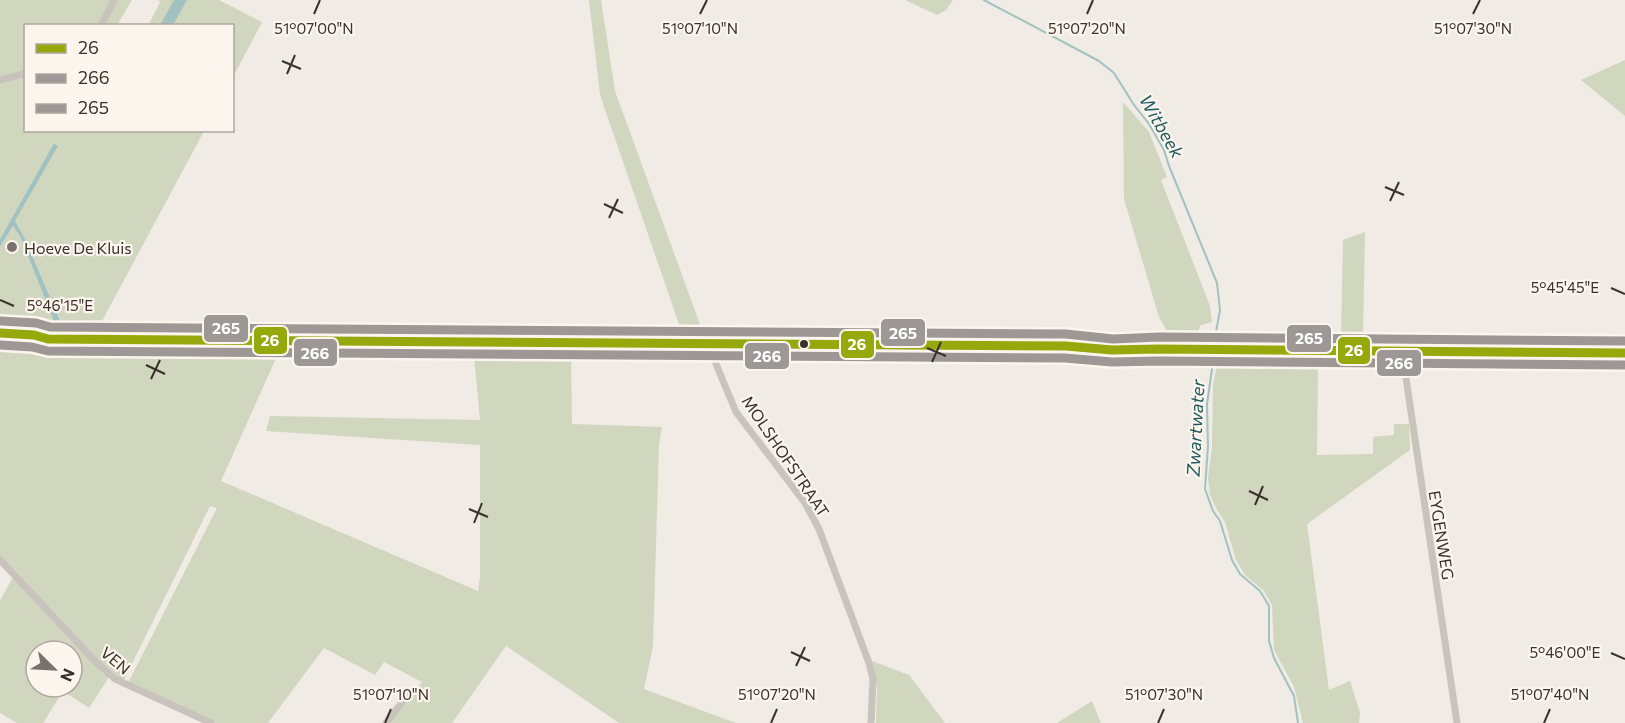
<svg xmlns="http://www.w3.org/2000/svg" width="1625" height="723" font-family="Commissioner,sans-serif">
	<style>
		.green { fill: #d1d6bf; fill-rule: evenodd }
		.water { fill: #a1c2c1 }
		.lines { fill: none; stroke-linecap: round; stroke-linejoin: round }
		.stream { stroke: #a1c2c1; stroke-width: 2 }
		.street { stroke: #c9c3be; stroke-width: 7 }
		.secondary { stroke: #bab3ae; stroke-width: 10 }
		.bus-1-casing { stroke: #fbf5ee; stroke-width: 14 }
		.bus-2-casing { stroke: #fbf5ee; stroke-width: 14 }
		.bus-3-casing { stroke: #fbf5ee; stroke-width: 14 }
		.bus-1 { stroke: #95a90d; stroke-width: 9 }
		.bus-2 { stroke: #9d9895; stroke-width: 9 }
		.bus-3 { stroke: #9d9895; stroke-width: 9 }
		.ticks { fill: none; stroke: #3b302b; stroke-width: 2 }
		.poi-dot { fill: #7a716c; stroke: #fbf5ee; stroke-width: 2 }
		.bus-dot { fill: #3b302b; stroke: #fbf5ee; stroke-width: 2 }
		.labels { text-anchor: middle; dominant-baseline: central; stroke-width: 4.5; stroke-linejoin: round; paint-order: stroke }
		.poi-label { font-size: 16px; fill: #3b302b; stroke: #fbf5ee; text-anchor: start }
		.street-label { font-size: 16px; fill: #3b302b; stroke: #fbf5ee }
		.water-label { font-size: 18px; font-style: italic; fill: #1f5a5e; stroke: #fbf5ee }
		.ticks-label { font-size: 15px; text-anchor: middle; fill: #3b302b; stroke: #fbf5ee; stroke-width: 4.5; stroke-linejoin: round; paint-order: stroke }
		.line-badge { stroke: #fbf5ee; stroke-width: 2 }
		.badge-label { font-size: 16px; text-anchor: middle; font-weight: bold; fill: #fff }
	</style>
	<rect width="100%" height="100%" fill="#f0ebe5"/>
	<!-- green -->
	<g class="green">
		<path d="M0 0H132L117 25H105L110 14 103 25 26 26V130L204 131 101 323 66 327 0 326V247L13 226 20 236 55 324H62L25 239 15 221 57 146 56 143H54L0 239Z"/>
		<path d="M158 0H219L262 22 233 77 232 26H148L160 2Z"/>
		<path d="M589 0H601L615 91 702 330H681L600 95Z"/>
		<path d="M905 0H953L946 10 937 15Z"/>
		<path d="M1625 60V116L1581 80Z"/>
		<path d="M1123 102 1149 132 1167 177 1161 180 1210 306 1212 322 1201 325 1197 333H1168L1159 317 1124 199Z"/>
		<path d="M1365 232 1363 337H1341L1343 240Z"/>
		<path d="M0 351 277 356 221 481 478 591 480 577V445L266 431 270 416 480 420 474 356 549 358 571 353 572 424 662 427 659 444 653 646 644 689 736 723H619L506 646 452 723H390L422 682 384 662 375 675 324 648 268 723H216L127 685 217 508 210 506 123 682 112 674 0 558Z"/>
		<path d="M1217 363H1318L1317 455 1373 454V437L1394 435V424H1409L1410 450 1307 524 1329 690 1350 681 1360 713 1359 723H1303L1294 687 1274 650 1272 605 1264 591 1245 575 1236 560 1225 522 1217 510 1210 495 1208 478 1212 447 1213 387Z"/>
		<path d="M13 577 109 677 89 708 63 691 43 723H17L0 713V601ZM36 651H72V687H36Z"/>
		<path d="M872 661 909 675 945 723H876L877 687Z"/>
		<path d="M1092 701 1101 723H1057Z"/>
	</g>
	<!-- water -->
	<g class="water">
		<path d="M174 0H187L173 25H160Z"/>
		<path d="M54 143 58 146 15 221 25 239 62 325 55 324 20 236 13 226 0 247V239Z"/>
	</g>
	<g class="lines">
		<!-- stream -->
		<g class="stream">
			<path d="M984 0 1099 61 1114 73 1134 105 1149 124 1164 150 1169 166 1217 283 1220 310 1215 337"/>
			<path d="M1213 362 1207 404 1208 446 1205 489 1213 511 1220 521 1232 560 1240 574 1260 591 1269 606V641L1274 658 1294 696 1298 723"/>
		</g>
		<!-- street -->
		<g class="street">
			<path d="M101 26 114 0"/>
			<path d="M0 80 26 73"/>
			<path d="M712 342 716 364 736 412 805 503 819 529 869 663 873 679 871 723"/>
			<path d="M1402 351 1457 723"/>
			<path d="M0 560 96 662 115 679 211 723"/>
			<path d="M386 723 407 696"/>
		</g>
		<!-- secondary -->
		<g class="secondary">
			<path d="M0 340 48 339C387 342 727 343 1066 346L1121 343 1159 349"/>
			<path d="M1154 349 1625 353"/>
		</g>
		<defs>
			<path id="bus-1" d="M0 333 34 335 48 339 1066 346 1112 350 1159 349 1625 353"/>
			<path id="bus-2" d="M0 345 32 347 48 351 1065 358 1112 362 1159 361 1625 365"/>
			<path id="bus-3" d="M1 321 36 323 50 327 1066 334 1113 339 1159 337 1625 341"/>
		</defs>
		<!-- bus-1 casing -->
		<use href="#bus-1" class="bus-1-casing"/>
		<!-- bus-2 casing -->
		<use href="#bus-2" class="bus-2-casing"/>
		<!-- bus-3 casing -->
		<use href="#bus-3" class="bus-3-casing"/>
		<!-- bus-1 -->
		<use href="#bus-1" class="bus-1"/>
		<!-- bus-2 -->
		<use href="#bus-2" class="bus-2"/>
		<!-- bus-3 -->
		<use href="#bus-3" class="bus-3"/>
	</g>
	<!-- ticks -->
	<path class="ticks" d="M314 14 320 0M700 14 707 0M1087 14 1093 0M1473 14 1480 0M282 61 301 69M287 74 295 55M1385 187 1404 195M1390 201 1399 182M604 204 623 213M609 218 618 199M1611 288 1625 294M0 300 14 306M927 348 946 356M932 362 941 342M146 365 165 374M151 379 160 360M1249 491 1268 500M1255 505 1263 486M469 509 488 517M474 523 482 503M791 652 810 661M1611 653 1625 659M796 666 805 647M385 723 391 709M771 723 777 709M1158 723 1164 709M1544 723 1550 709"/>
	<!-- markers -->
	<circle class="poi-dot" cx="12" cy="247" r="6"/>
	<circle class="bus-dot" cx="804" cy="344" r="5"/>
	<g class="labels">
		<!-- poi labels -->
		<g class="poi-label">
			<text x="24" y="247">Hoeve De Kluis</text>
		</g>
		<!-- street labels -->
		<g class="street-label">
			<text transform="translate(786 456) rotate(56)">MOLSHOFSTRAAT</text>
			<text transform="translate(1442 535) rotate(81)">EYGENWEG</text>
			<text transform="translate(116 660) rotate(40)">VEN</text>
		</g>
		<!-- water labels -->
		<g class="water-label">
			<text transform="translate(1162 126) rotate(60)">Witbeek</text>
			<text transform="translate(1195 428) rotate(-87)">Zwartwater</text>
		</g>
	</g>
	<g class="ticks-label">
		<text x="314" y="34">51°07'00"N</text>
		<text x="700" y="34">51°07'10"N</text>
		<text x="1087" y="34">51°07'20"N</text>
		<text x="1473" y="34">51°07'30"N</text>
		<text x="1565" y="293">5°45'45"E</text>
		<text x="60" y="311">5°46'15"E</text>
		<text x="1565" y="658">5°46'00"E</text>
		<text x="391" y="700">51°07'10"N</text>
		<text x="777" y="700">51°07'20"N</text>
		<text x="1164" y="700">51°07'30"N</text>
		<text x="1550" y="700">51°07'40"N</text>
	</g>
	<g class="line-badge">
		<rect x="203" y="314" width="46" height="29" rx="6" fill="#9d9895"/>
		<rect x="880" y="318" width="46" height="29" rx="6" fill="#9d9895"/>
		<rect x="1286" y="324" width="46" height="29" rx="6" fill="#9d9895"/>
		<rect x="253" y="326" width="35" height="29" rx="6" fill="#95a90d"/>
		<rect x="840" y="330" width="35" height="29" rx="6" fill="#95a90d"/>
		<rect x="1337" y="336" width="34" height="29" rx="6" fill="#95a90d"/>
		<rect x="293" y="338" width="45" height="29" rx="6" fill="#9d9895"/>
		<rect x="744" y="342" width="46" height="28" rx="6" fill="#9d9895"/>
		<rect x="1376" y="349" width="46" height="28" rx="6" fill="#9d9895"/>
	</g>
	<g class="badge-label">
		<text x="226" y="334">265</text>
		<text x="903" y="339">265</text>
		<text x="1309" y="344">265</text>
		<text x="270" y="346">26</text>
		<text x="857" y="350">26</text>
		<text x="1354" y="356">26</text>
		<text x="315" y="359">266</text>
		<text x="767" y="362">266</text>
		<text x="1399" y="369">266</text>
	</g>
	<!-- legend -->
	<rect x="24" y="24" width="210" height="108" fill="#fbf5ee" stroke="#aea6a0" stroke-width="1.5"/>
	<rect x="36" y="44" width="30" height="9" fill="#95a90d" stroke="#aea6a0" stroke-width="1.5"/>
	<text x="78" y="54" font-size="18" fill="#3b302b">26</text>
	<rect x="36" y="74" width="30" height="9" fill="#9d9895" stroke="#aea6a0" stroke-width="1.5"/>
	<text x="78" y="84" font-size="18" fill="#3b302b">266</text>
	<rect x="36" y="104" width="30" height="9" fill="#9d9895" stroke="#aea6a0" stroke-width="1.5"/>
	<text x="78" y="114" font-size="18" fill="#3b302b">265</text>
	<!-- north arrow -->
	<g transform="translate(54 669) rotate(114)"><circle r="28" fill="#fbf5ee" stroke="#aea6a0" stroke-width="1.5"/>
	<path d="M0-4.5L10 22L0 15L-10 22Z" fill="#7a716c"/>
	<text y="-9" font-size="16" font-weight="bold" text-anchor="middle" fill="#3b302b">N</text>
	</g>
</svg>
